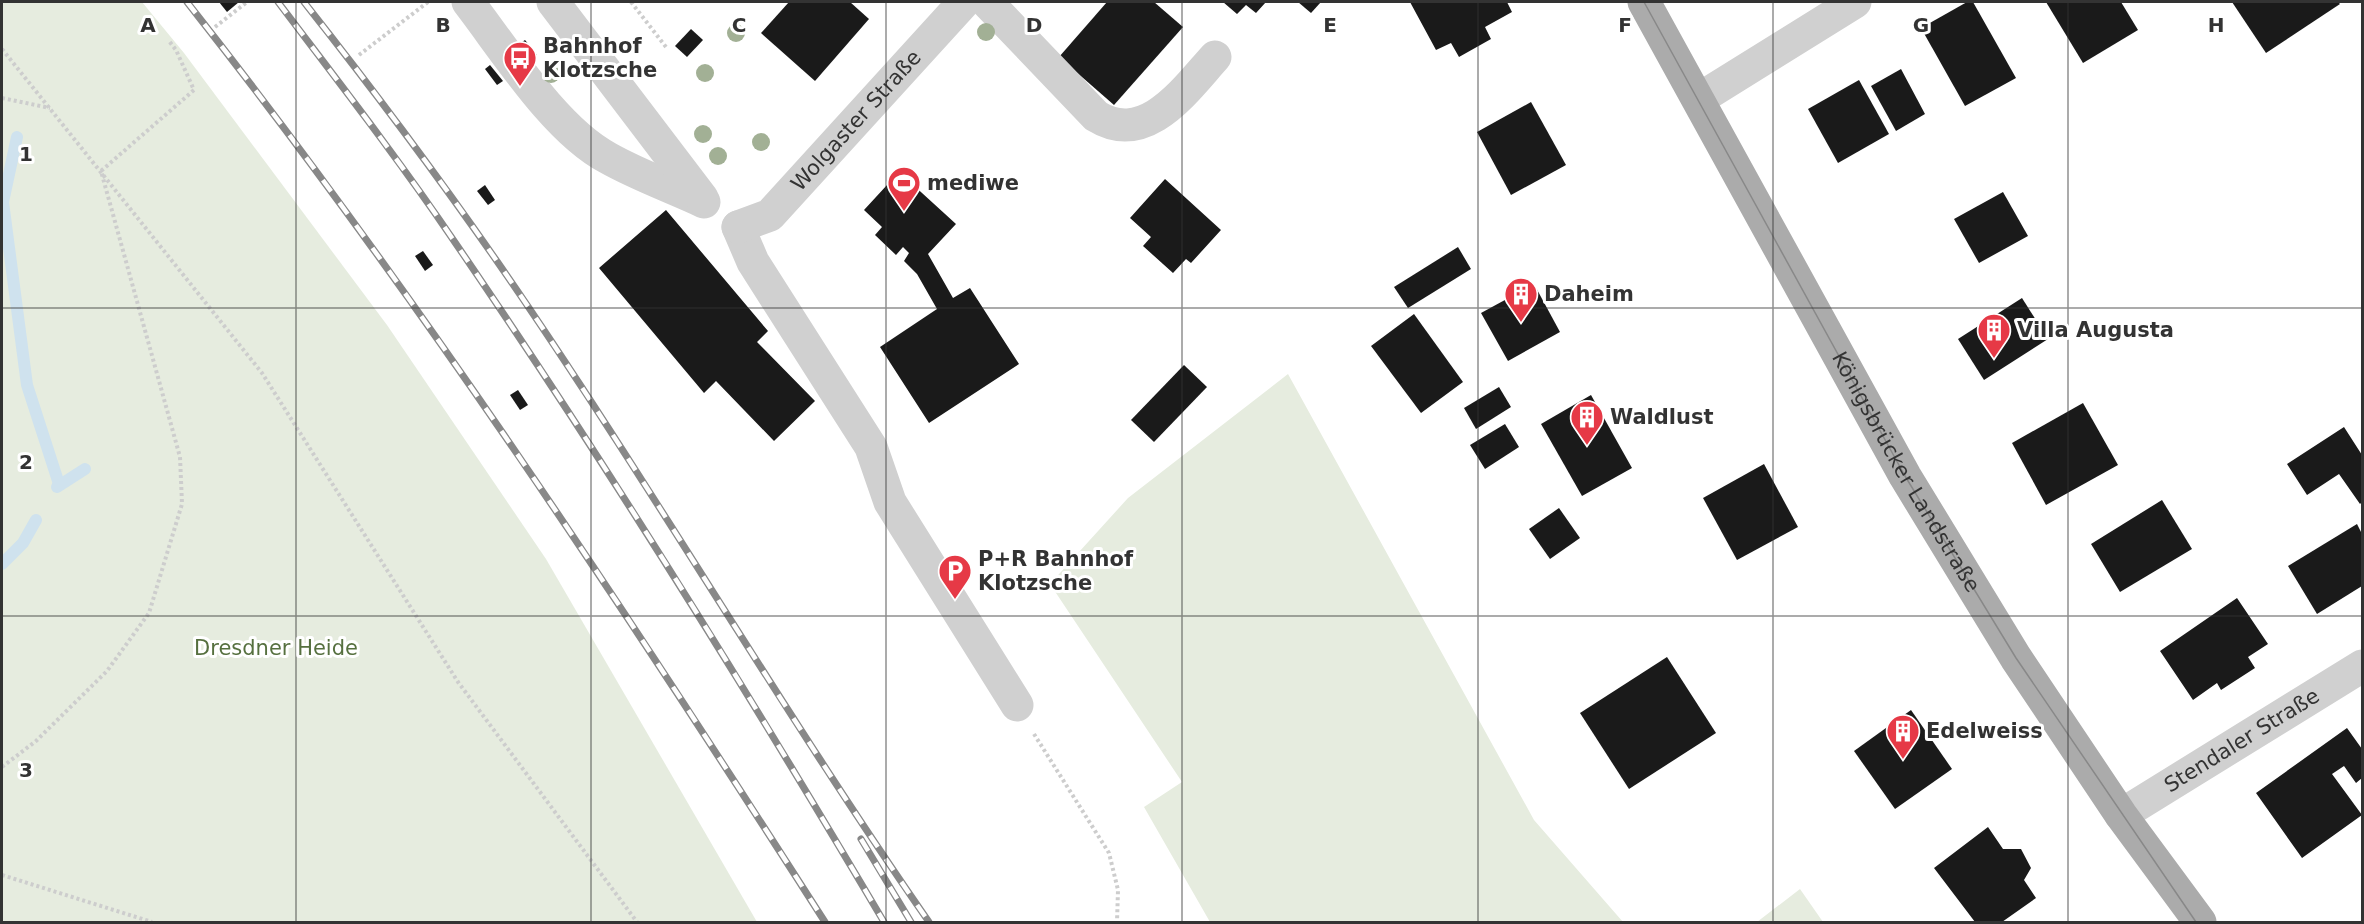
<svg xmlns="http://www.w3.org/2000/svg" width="2364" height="924" font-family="'DejaVu Sans',sans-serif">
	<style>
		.green { fill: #e6ecdf }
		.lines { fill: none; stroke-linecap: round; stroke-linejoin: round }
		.stream { stroke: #cfe2ee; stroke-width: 12 }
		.building { fill: #1a1a1a }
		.path { stroke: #cdcdcd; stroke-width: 4; stroke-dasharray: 3 3; stroke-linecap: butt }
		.minor { stroke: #d0d0d0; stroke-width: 33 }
		.major { stroke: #ababab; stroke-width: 33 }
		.tram { stroke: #888; stroke-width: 1.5 }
		.rail-casing { stroke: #888; stroke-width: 7 }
		.rail { stroke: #fff; stroke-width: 4.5; stroke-dasharray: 14; stroke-linecap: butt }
		.tree { fill: #a2b095 }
		.grid { fill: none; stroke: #333; stroke-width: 1.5; stroke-opacity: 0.55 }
		.labels { text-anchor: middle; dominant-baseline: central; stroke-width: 6; stroke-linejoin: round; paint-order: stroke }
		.poi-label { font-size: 21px; font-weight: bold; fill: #333; stroke: #fff; text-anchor: start }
		.street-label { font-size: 21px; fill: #333; stroke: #fff }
		.park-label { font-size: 21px; fill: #56703f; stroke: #fff }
		.grid-label { font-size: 20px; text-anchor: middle; font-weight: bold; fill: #333; stroke: #fff; stroke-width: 6; stroke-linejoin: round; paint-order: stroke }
	</style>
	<rect width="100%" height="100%" fill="#fff"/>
	<!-- green -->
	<g class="green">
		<path d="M2 2H142L184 53 387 325 546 559 757 922H2Z"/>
		<path d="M1288 374 1534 820 1623 922H1210L1144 807 1182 782 1050 584 1128 498Z"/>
		<path d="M1800 889 1823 922H1757Z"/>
	</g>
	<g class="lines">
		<!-- stream -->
		<g class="stream">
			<path d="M17 137 3 202 27 385 59 484"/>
			<path d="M57 487 85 469"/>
			<path d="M2 564 23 543 36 520"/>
		</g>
	</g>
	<!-- building -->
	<g class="building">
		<path d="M219 2H239L227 12Z"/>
		<path d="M789 2H850L869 19 815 81 761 33Z"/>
		<path d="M1107 2H1154L1183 27 1114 105 1059 57Z"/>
		<path d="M1223 2H1266L1256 13 1246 5 1237 14Z"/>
		<path d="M1298 2H1321L1311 13Z"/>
		<path d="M1410 2H1507L1512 12 1485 27 1491 39 1459 57 1451 43 1436 50Z"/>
		<path d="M1967 2H1973L2016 78 1965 106 1921 28Z"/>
		<path d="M2046 2H2121L2138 30 2083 63Z"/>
		<path d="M2232 2H2338L2340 4 2266 53Z"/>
		<path d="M691 29 703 40 687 57 675 46Z"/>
		<path d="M525 40 537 55 531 59 519 44Z"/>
		<path d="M490 65 503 81 497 85 485 69Z"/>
		<path d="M1901 69 1925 114 1896 131 1871 86Z"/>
		<path d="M1859 80 1889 134 1838 163 1808 109Z"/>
		<path d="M1531 102 1566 165 1511 195 1477 132Z"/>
		<path d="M899 172 956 224 928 254 953 298 970 288 1019 364 929 423 880 347 937 309 917 274 904 261 909 253 903 247 896 255 875 235 882 227 864 210Z"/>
		<path d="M1165 179 1221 230 1191 263 1186 259 1173 273 1143 246 1151 237 1130 218Z"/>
		<path d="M485 185 495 200 488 205 477 191Z"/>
		<path d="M2003 192 2028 236 1979 263 1954 219Z"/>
		<path d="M666 210 768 331 757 342 815 401 774 441 716 381 704 393 599 268Z"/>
		<path d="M1458 247 1471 269 1408 308 1394 287Z"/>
		<path d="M423 251 433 265 425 271 415 256Z"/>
		<path d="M1534 284 1560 332 1508 361 1481 313Z"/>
		<path d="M2022 298 2048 339 1984 380 1958 339Z"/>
		<path d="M1414 314 1463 382 1421 413 1371 346Z"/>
		<path d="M1184 365 1207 387 1154 442 1131 420Z"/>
		<path d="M1499 387 1511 407 1476 429 1464 408Z"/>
		<path d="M518 390 528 405 520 410 510 395Z"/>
		<path d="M1591 395 1632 468 1582 496 1541 424Z"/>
		<path d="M2083 403 2118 465 2046 505 2012 443Z"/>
		<path d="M1505 424 1519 447 1485 469 1470 445Z"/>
		<path d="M2344 427 2362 455V502L2360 504 2339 474 2307 495 2287 464Z"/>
		<path d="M1764 464 1798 527 1737 560 1703 498Z"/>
		<path d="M2162 500 2192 549 2120 592 2091 544Z"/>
		<path d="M1559 508 1580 538 1550 559 1529 529Z"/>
		<path d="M2357 524 2362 534V586L2317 614 2288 566Z"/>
		<path d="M2237 598 2268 644 2248 657 2255 668 2221 690 2217 683 2193 700 2160 651Z"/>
		<path d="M1667 657 1716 733 1629 789 1580 713Z"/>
		<path d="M1911 710 1952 769 1895 809 1854 751Z"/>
		<path d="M2347 728 2362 749V778L2356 783 2344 766 2332 774 2362 815 2302 858 2256 793Z"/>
		<path d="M1988 827 2003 849H2021L2031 868 2024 880 2036 898 2002 922H1975L1934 868Z"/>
	</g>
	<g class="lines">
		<!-- path -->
		<g class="path">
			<path d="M631 2 666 47"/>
			<path d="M215 27 247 2"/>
			<path d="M2 49 262 373 458 682 637 922"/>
			<path d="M359 55 428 2"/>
			<path d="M2 98 50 108"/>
			<path d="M1034 734 1109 853 1118 890 1117 922"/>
			<path d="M2 767 36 741 107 671 149 613 182 504 180 457 101 171 194 90 176 50 169 41"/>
			<path d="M2 875 152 922"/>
		</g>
		<!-- minor -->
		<g class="minor">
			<path d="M468 2C505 50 555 130 608 158 638 175 672 187 704 202"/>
			<path d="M553 2 702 198"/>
			<path d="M987 2 1096 116C1146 147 1185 90 1215 57"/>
			<path d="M1699 99 1855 2"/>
			<path d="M738 227 753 262 871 447 890 502 1017 705"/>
			<path id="s1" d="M738 227 770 215 964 2"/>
			<path id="s2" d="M2121 815 2362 666"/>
		</g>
		<!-- major -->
		<path class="major" d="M1644 2 1905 476 2016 658 2121 815 2200 922"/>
		<!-- tram -->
		<path class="tram" id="s3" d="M1644 2 1905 476 2016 658 2196 922"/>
		<defs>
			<g id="rail">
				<path d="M187 2C418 295 624 608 825 922"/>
				<path d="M278 2C337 80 397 157 452 238 605 461 747 690 884 922"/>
				<path d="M304 2C372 88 438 176 501 267 649 481 780 708 929 922"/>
				<path d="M861 839 911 922"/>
			</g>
		</defs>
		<!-- rail casing -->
		<use href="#rail" class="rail-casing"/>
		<!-- rail -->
		<use href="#rail" class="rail"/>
	</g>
	<!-- trees -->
	<g class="tree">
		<circle cx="986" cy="32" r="9"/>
		<circle cx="736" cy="33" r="9"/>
		<circle cx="705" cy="73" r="9"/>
		<circle cx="551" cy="74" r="9"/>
		<circle cx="703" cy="134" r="9"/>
		<circle cx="761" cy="142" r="9"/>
		<circle cx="718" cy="156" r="9"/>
	</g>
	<!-- grid -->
	<path class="grid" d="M296 2V922M591 2V922M886 2V922M1182 2V922M1478 2V922M1773 2V922M2068 2V922M2 308H2362M2 616H2362"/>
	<!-- icons -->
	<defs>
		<symbol id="bus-pin" viewBox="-11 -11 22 30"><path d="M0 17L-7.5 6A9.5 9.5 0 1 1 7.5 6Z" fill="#e63946" stroke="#fff"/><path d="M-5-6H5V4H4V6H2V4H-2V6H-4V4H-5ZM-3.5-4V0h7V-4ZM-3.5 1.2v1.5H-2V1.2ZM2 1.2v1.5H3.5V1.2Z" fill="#fff"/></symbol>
		<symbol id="stadium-pin" viewBox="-11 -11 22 30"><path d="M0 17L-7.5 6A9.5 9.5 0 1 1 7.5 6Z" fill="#e63946" stroke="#fff"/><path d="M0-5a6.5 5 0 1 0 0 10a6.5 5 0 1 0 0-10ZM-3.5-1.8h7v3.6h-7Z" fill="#fff"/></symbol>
		<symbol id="building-pin" viewBox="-11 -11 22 30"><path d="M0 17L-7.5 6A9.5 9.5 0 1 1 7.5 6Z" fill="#e63946" stroke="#fff"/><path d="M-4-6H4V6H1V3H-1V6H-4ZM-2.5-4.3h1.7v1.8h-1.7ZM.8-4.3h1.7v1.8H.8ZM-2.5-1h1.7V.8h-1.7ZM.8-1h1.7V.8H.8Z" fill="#fff"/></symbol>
		<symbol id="parking-pin" viewBox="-11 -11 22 30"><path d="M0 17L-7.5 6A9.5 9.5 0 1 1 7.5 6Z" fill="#e63946" stroke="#fff"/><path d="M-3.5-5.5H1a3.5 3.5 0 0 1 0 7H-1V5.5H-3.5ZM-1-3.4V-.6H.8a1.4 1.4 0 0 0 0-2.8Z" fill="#fff"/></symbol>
	</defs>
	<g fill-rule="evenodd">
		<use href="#bus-pin" x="501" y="39" width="38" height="52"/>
		<use href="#stadium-pin" x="885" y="164" width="38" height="52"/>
		<use href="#building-pin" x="1502" y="275" width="38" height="52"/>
		<use href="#building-pin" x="1975" y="311" width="38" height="52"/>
		<use href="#building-pin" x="1568" y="398" width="38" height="52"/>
		<use href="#parking-pin" x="936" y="552" width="38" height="52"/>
		<use href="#building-pin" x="1884" y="712" width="38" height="52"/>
	</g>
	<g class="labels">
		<!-- poi labels -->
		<g class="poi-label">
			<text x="543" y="46">Bahnhof<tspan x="543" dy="24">Klotzsche</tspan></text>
			<text x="927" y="183">mediwe</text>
			<text x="1544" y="294">Daheim</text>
			<text x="2017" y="330">Villa Augusta</text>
			<text x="1610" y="417">Waldlust</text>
			<text x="978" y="559">P+R Bahnhof<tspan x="978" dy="24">Klotzsche</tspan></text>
			<text x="1926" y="731">Edelweiss</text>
		</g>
		<!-- street labels -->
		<g class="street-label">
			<text stroke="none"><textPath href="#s1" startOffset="162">Wolgaster Straße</textPath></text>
			<text stroke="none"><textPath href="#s3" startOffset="538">Königsbrücker Landstraße</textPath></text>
			<text stroke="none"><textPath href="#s2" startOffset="142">Stendaler Straße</textPath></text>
		</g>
		<!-- park labels -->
		<g class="park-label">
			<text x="276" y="648">Dresdner Heide</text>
		</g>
	</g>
	<g class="grid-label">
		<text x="148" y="32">A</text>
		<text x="443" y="32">B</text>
		<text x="739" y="32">C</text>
		<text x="1034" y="32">D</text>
		<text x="1330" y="32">E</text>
		<text x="1625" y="32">F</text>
		<text x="1921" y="32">G</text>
		<text x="2216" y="32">H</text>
		<text x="26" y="161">1</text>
		<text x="26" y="469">2</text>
		<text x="26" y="777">3</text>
	</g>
	<!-- border -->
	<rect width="2364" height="924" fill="none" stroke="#333333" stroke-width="6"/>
</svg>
